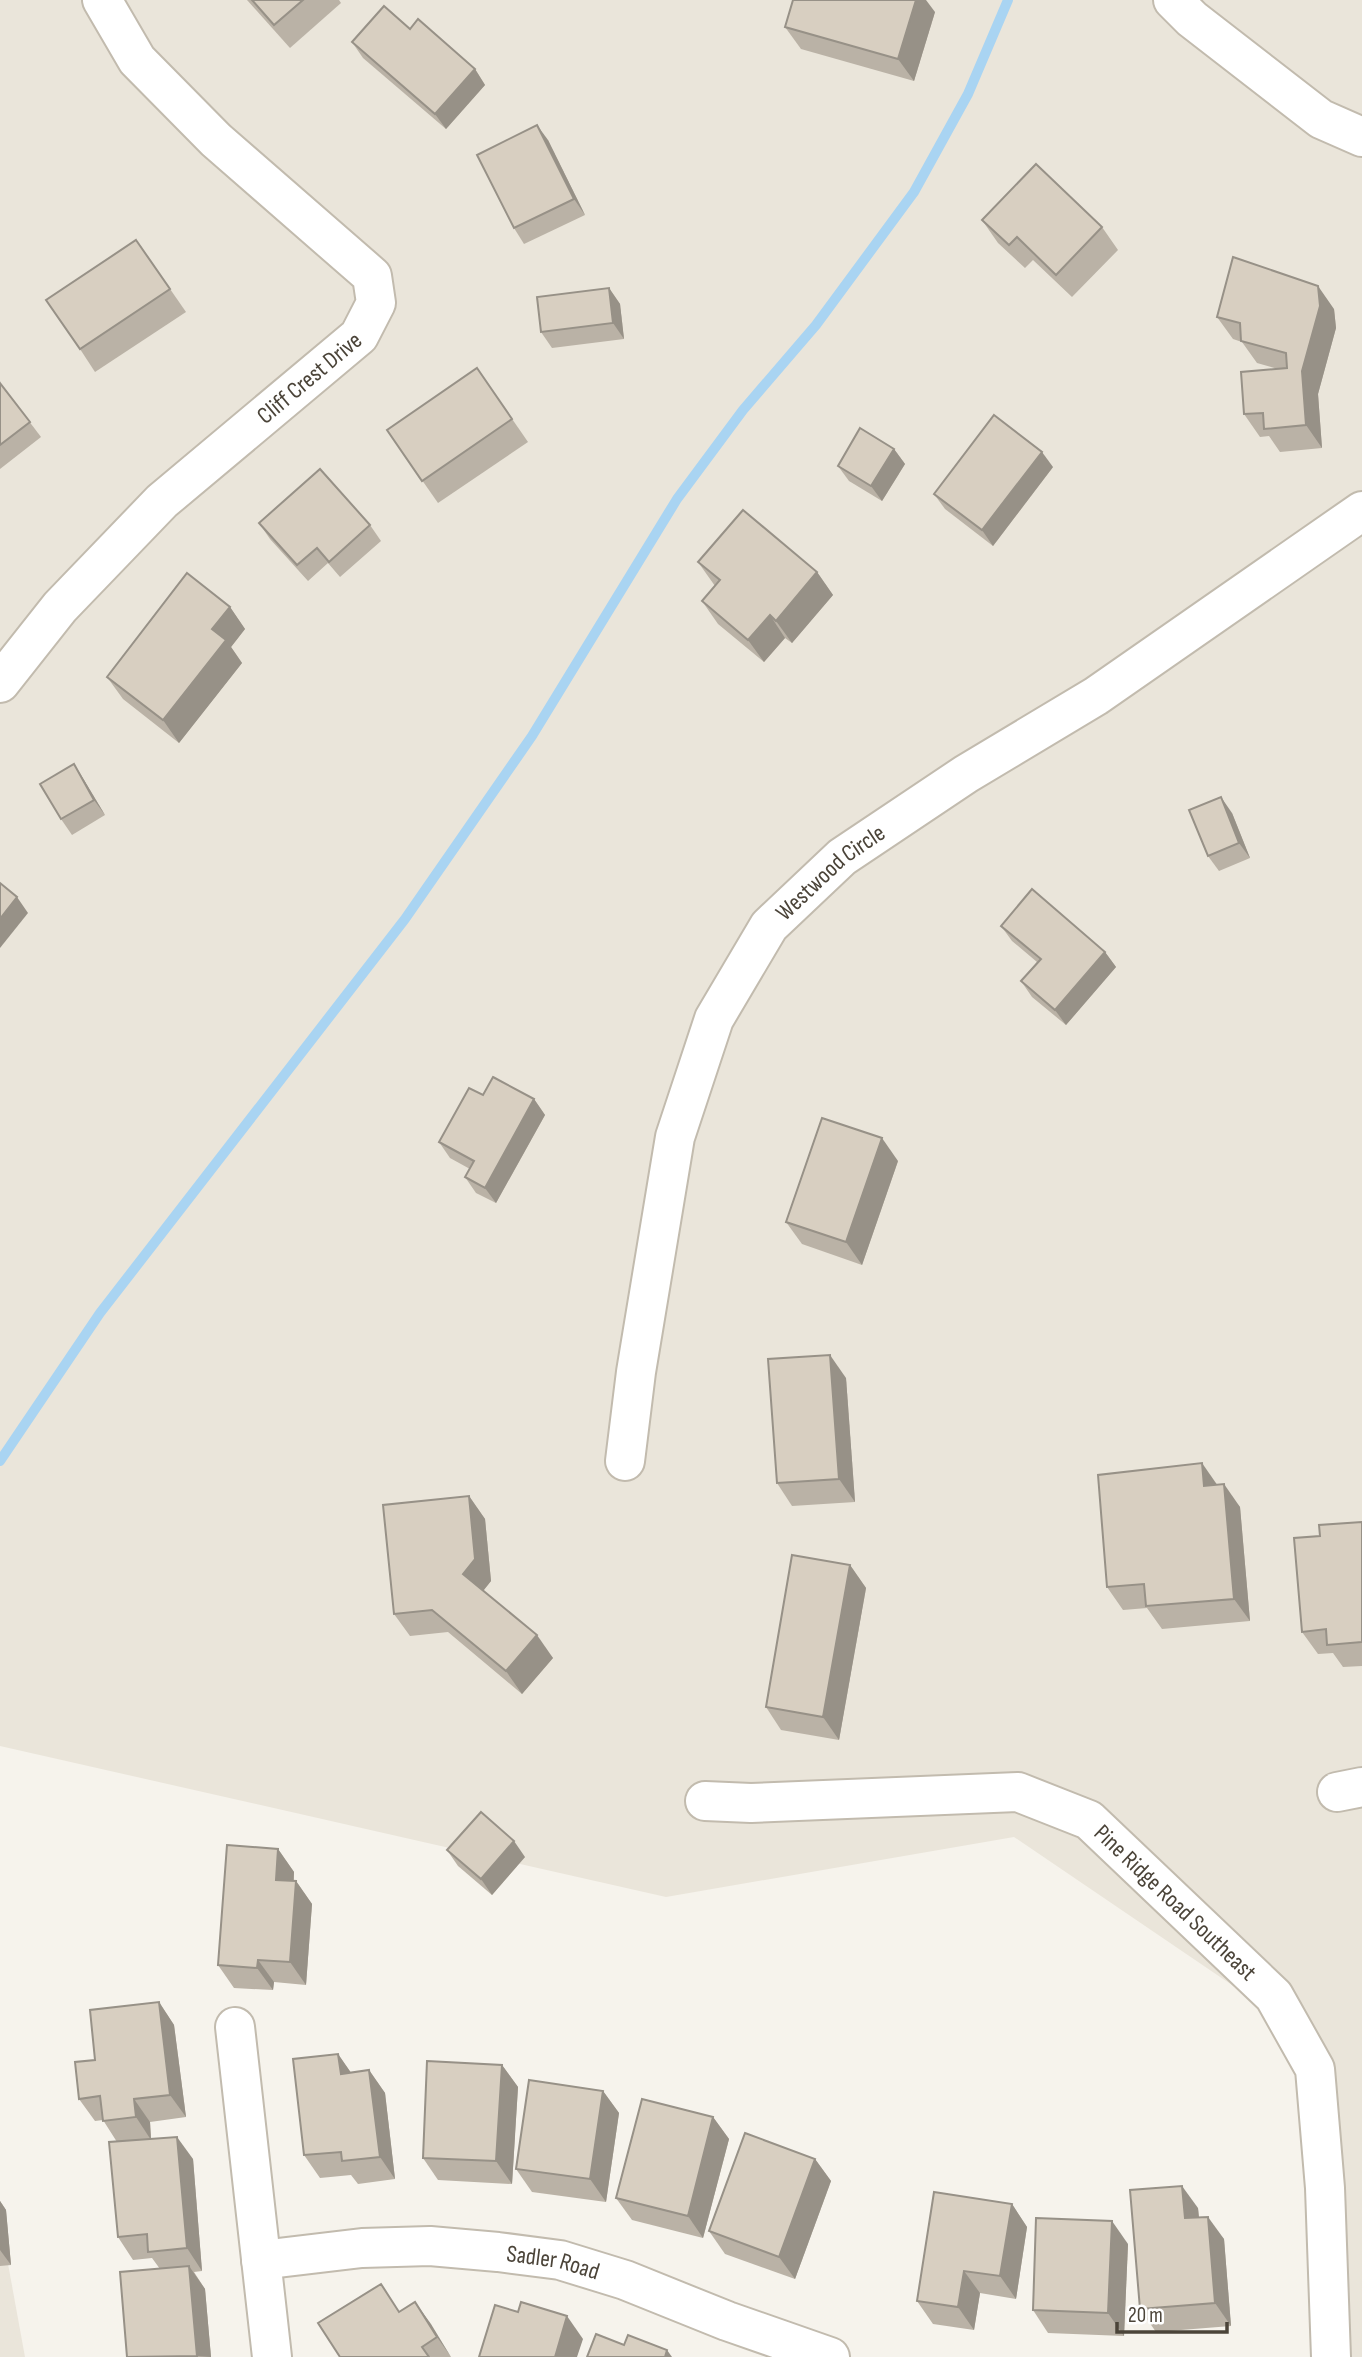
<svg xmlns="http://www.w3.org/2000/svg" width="1362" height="2357" font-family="'Sofia Sans Condensed',sans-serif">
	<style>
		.residential { fill: #eae5da }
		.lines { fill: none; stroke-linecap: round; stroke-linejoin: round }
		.stream { stroke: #a9d4f2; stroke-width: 10 }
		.street-casing { stroke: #c2bbae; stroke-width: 42 }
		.street { stroke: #fff; stroke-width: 38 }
		.wall { fill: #bab2a6 }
		.shaded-wall { fill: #979187 }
		.building { fill: #d8cfc1; stroke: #979187; stroke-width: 2 }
		.labels { text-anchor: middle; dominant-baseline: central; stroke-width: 5; stroke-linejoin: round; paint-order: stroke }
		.street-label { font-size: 24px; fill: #4b4439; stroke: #fff }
	</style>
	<rect width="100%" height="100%" fill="#f6f3ec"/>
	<!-- residential -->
	<g class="residential">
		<path d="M0 0H1362V2357H1318L1307 2036 1014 1837 666 1897 0 1746Z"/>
		<path d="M0 2220 25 2357H0Z"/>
	</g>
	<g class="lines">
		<!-- stream -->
		<path class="stream" d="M0 1461 100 1313 405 919 532 736 677 499 743 410 816 325 914 192 968 94 1008 0"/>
		<defs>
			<g id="street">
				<path d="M1173 0 1192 19 1321 119 1362 137"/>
				<path id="s1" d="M0 683 60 607 162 501 359 336 376 303 372 276 216 140 137 60 102 0"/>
				<path id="s2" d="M625 1461 636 1372 675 1137 714 1019 769 926 842 857 966 774 1096 696 1362 511"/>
				<path d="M1337 1792 1362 1787"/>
				<path id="s3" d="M705 1801 751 1803 1018 1792 1089 1820 1274 1996 1315 2069 1325 2188 1331 2357"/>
				<path d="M235 2027 272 2357"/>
				<path id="s4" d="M261 2260 362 2248 430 2246 498 2252 560 2260 625 2280 727 2321 830 2357"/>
			</g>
		</defs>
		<!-- street casing -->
		<use href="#street" class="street-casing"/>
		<!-- street -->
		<use href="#street" class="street"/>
	</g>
	<!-- wall -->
	<g class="wall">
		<path d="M247 0H339L341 3 290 48Z"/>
		<path d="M935 12 914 81 801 49 785 27Z"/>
		<path d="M410 29 475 69 485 85 446 129 363 58 352 42Z"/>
		<path d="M548 140 585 215 524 244 514 228Z"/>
		<path d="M982 220 1102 227 1118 250 1072 297 1033 260 1025 268 998 243Z"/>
		<path d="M136 240 186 312 95 372 80 349Z"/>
		<path d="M609 288 620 304 624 339 552 348 541 332Z"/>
		<path d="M1334 309 1336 328 1318 394 1322 448 1280 452 1269 436 1260 437 1244 414 1278 369 1257 363 1242 342 1233 339 1217 317Z"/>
		<path d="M477 368 528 442 438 503 387 430Z"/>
		<path d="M0 383 41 437 0 469Z"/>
		<path d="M894 449 905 464 882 501 849 481 838 466Z"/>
		<path d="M1053 467 993 546 945 509 934 494Z"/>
		<path d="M259 523 370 525 381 541 340 577 328 563 308 581 270 539Z"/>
		<path d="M698 562 817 572 833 595 792 643 785 638 764 662 718 624 702 601 715 586Z"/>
		<path d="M230 607 245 629 231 647 242 663 179 743 123 699 107 677Z"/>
		<path d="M74 764 84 780 105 815 72 835 61 819Z"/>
		<path d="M1232 813 1250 858 1219 871 1208 856Z"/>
		<path d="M1001 926 1105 952 1116 967 1066 1025 1032 997 1021 981 1037 962 1012 941Z"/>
		<path d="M483 1095 534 1099 545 1115 496 1203 476 1193 465 1177 470 1169 450 1158 439 1142Z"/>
		<path d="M898 1161 862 1265 802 1244 786 1222Z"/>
		<path d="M846 1378 855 1502 792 1506 777 1483Z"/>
		<path d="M1217 1485 1240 1507 1250 1621 1162 1629 1147 1608 1123 1610 1107 1587Z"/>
		<path d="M469 1496 485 1519 491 1581 483 1591 553 1658 522 1694 448 1632 410 1636 394 1614Z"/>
		<path d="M1362 1522V1666L1343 1667 1333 1653 1318 1654 1302 1632 1320 1536Z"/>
		<path d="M850 1565 866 1588 839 1740 781 1730 766 1707Z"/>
		<path d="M278 1849 294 1872V1881H296L312 1904 306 1985 274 1982 273 1990 234 1988 218 1965Z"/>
		<path d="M447 1850 525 1857 492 1895 458 1866Z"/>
		<path d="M159 2002 174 2025 186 2117 150 2122 151 2139 193 2159 202 2271 194 2272 205 2289 211 2357H127L160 2269 152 2258 133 2260 118 2237 117 2142 103 2120 95 2121 79 2099 95 2060Z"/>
		<path d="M338 2054 351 2073 369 2070 385 2093 395 2179 358 2184 351 2175 320 2178 304 2155Z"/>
		<path d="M502 2065 518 2087 512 2184 438 2180 423 2158Z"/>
		<path d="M603 2091 619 2113 606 2202 532 2192 516 2169Z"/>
		<path d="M713 2117 729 2139 703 2238 632 2220 616 2198Z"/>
		<path d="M815 2159 831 2181 795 2279 725 2254 709 2231Z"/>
		<path d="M0 2201 6 2210 11 2265 0 2266Z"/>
		<path d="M1012 2204 1027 2227 1016 2299 980 2293 974 2330 933 2324 917 2301Z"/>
		<path d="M1198 2208 1199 2217 1224 2239 1231 2326 1156 2332 1140 2309Z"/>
		<path d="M1128 2244 1124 2336 1048 2333 1033 2310Z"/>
		<path d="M415 2302 451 2357H340L400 2312Z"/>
	</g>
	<!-- shaded-wall -->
	<g class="shaded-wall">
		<path d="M916 0H926L935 12 914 81 898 59Z"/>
		<path d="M475 69 485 85 446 129 435 114Z"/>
		<path d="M537 125 548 140 585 215 574 199Z"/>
		<path d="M1318 286 1334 309 1336 328 1318 394 1322 448 1306 425 1302 371Z"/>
		<path d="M609 288 620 304 624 339 613 323Z"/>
		<path d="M894 449 905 464 882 501 871 486Z"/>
		<path d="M1042 452 1053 467 993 546 982 530Z"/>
		<path d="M817 572 833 595 792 643 776 621Z"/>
		<path d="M230 607 245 629 231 647 242 663 179 743 163 720 212 629Z"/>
		<path d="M770 615 785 638 764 662 748 640Z"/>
		<path d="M74 764 84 780 105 815 94 800Z"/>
		<path d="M1221 797 1232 813 1250 858 1239 843Z"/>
		<path d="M17 897 28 913 0 948V919Z"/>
		<path d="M1105 952 1116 967 1066 1025 1055 1010Z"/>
		<path d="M534 1099 545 1115 496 1203 485 1188Z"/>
		<path d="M882 1138 898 1161 862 1265 846 1242Z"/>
		<path d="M830 1355 846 1378 855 1502 839 1479Z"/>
		<path d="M1202 1463 1218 1486H1204Z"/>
		<path d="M1224 1484 1240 1507 1250 1621 1234 1599Z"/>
		<path d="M469 1496 485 1519 491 1581 479 1596 463 1574Z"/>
		<path d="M850 1565 866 1588 839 1740 823 1717Z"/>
		<path d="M537 1635 553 1658 522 1694 506 1671Z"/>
		<path d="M514 1841 525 1857 492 1895 481 1879Z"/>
		<path d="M278 1849 294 1872 292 1902 276 1880Z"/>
		<path d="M296 1881 312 1904 306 1985 290 1962Z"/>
		<path d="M258 1960 274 1982 273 1990 257 1968Z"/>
		<path d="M159 2002 174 2025 186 2117 170 2095Z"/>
		<path d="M338 2054 354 2077 341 2074Z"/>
		<path d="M502 2065 518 2087 512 2184 496 2161Z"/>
		<path d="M369 2070 385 2093 395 2179 380 2157Z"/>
		<path d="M603 2091 619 2113 606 2202 590 2179Z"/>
		<path d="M134 2099 150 2122 151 2140 136 2117Z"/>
		<path d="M713 2117 729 2139 703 2238 688 2216Z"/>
		<path d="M177 2137 193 2159 202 2271 187 2248Z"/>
		<path d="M815 2159 831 2181 795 2279 779 2257Z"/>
		<path d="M1182 2186 1198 2208 1201 2241 1185 2218Z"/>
		<path d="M0 2201 6 2210 11 2265 0 2250Z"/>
		<path d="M1012 2204 1027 2227 1016 2299 1000 2276Z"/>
		<path d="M1208 2217 1224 2239 1231 2326 1215 2303Z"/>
		<path d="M1112 2221 1128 2244 1124 2336 1108 2313Z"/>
		<path d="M189 2266 205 2289 211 2357 197 2356Z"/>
		<path d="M964 2271 980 2293 974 2330 958 2307Z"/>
		<path d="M415 2302 431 2324 451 2357 437 2337Z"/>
		<path d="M567 2316 583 2339 577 2357H555Z"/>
		<path d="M667 2350 672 2357H665Z"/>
	</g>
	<!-- building -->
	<g class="building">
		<path d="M252 0H303L274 25Z"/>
		<path d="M793 0H916L898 59 785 27Z"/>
		<path d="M384 6 410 29 418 19 475 69 435 114 352 42Z"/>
		<path d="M537 125 574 199 514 228 477 155Z"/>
		<path d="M1036 164 1102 227 1056 275 1017 237 1009 245 982 220Z"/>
		<path d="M136 240 170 289 80 349 46 300Z"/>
		<path d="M1233 257 1318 286 1320 306 1302 371 1306 425 1264 429 1263 413 1244 414 1241 372 1287 368 1286 353 1241 341 1240 323 1217 317Z"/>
		<path d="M609 288 613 323 541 332 537 297Z"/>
		<path d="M477 368 512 419 422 481 387 430Z"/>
		<path d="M0 383 30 422 0 445Z"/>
		<path d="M994 415 1042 452 982 530 934 494Z"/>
		<path d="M860 428 894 449 871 486 838 466Z"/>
		<path d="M320 469 370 525 329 562 317 548 297 565 259 523Z"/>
		<path d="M743 510 817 572 776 621 770 615 748 640 702 601 720 580 698 562Z"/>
		<path d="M187 573 230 607 212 629 226 640 163 720 107 677Z"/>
		<path d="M74 764 94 800 61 819 40 784Z"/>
		<path d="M1221 797 1239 843 1208 856 1189 810Z"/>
		<path d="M0 883 17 897 0 919Z"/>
		<path d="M1032 889 1105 952 1055 1010 1021 981 1041 959 1001 926Z"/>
		<path d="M493 1077 534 1099 485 1188 465 1177 474 1161 439 1142 469 1088 483 1095Z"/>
		<path d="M822 1118 882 1138 846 1242 786 1222Z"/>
		<path d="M830 1355 839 1479 777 1483 768 1359Z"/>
		<path d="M1202 1463 1204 1486 1224 1484 1234 1599 1146 1606 1144 1584 1107 1587 1098 1475Z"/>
		<path d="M469 1496 475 1559 463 1574 537 1635 506 1671 432 1610 394 1614 383 1505Z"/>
		<path d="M1362 1522V1642L1327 1645 1326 1629 1302 1632 1294 1538 1320 1536 1319 1525Z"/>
		<path d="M792 1555 850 1565 823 1717 766 1707Z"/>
		<path d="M481 1812 514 1841 481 1879 447 1850Z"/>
		<path d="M227 1845 278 1849 276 1880 296 1881 290 1962 258 1960 257 1968 218 1965Z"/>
		<path d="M159 2002 170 2095 134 2099 136 2117 103 2121 100 2096 79 2099 75 2062 95 2060 90 2010Z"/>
		<path d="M338 2054 341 2074 369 2070 380 2157 342 2161 341 2152 304 2155 293 2059Z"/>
		<path d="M427 2061 502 2065 496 2161 423 2158Z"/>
		<path d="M529 2080 603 2091 590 2179 516 2169Z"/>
		<path d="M642 2099 713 2117 688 2216 616 2198Z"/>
		<path d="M745 2133 815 2159 779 2257 709 2231Z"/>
		<path d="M177 2137 187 2248 148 2252 147 2234 118 2237 109 2142Z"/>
		<path d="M1182 2186 1185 2218 1208 2217 1215 2303 1140 2309 1130 2190Z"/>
		<path d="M934 2192 1012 2204 1000 2276 964 2271 958 2307 917 2301Z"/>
		<path d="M1036 2218 1112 2221 1108 2313 1033 2310Z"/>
		<path d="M189 2266 197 2356 127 2357 120 2272Z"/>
		<path d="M381 2284 399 2312 415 2302 437 2337 422 2347 429 2357H340L318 2323Z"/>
		<path d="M521 2302 567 2316 555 2357H479L495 2305 518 2312Z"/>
		<path d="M596 2334 624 2345 628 2335 667 2350 665 2357H587Z"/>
	</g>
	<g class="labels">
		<!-- street labels -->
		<g class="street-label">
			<text stroke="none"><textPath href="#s1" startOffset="436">Cliff Crest Drive</textPath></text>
			<text stroke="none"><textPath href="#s2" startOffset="642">Westwood Circle</textPath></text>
			<text stroke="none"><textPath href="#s3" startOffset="509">Pine Ridge Road Southeast</textPath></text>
			<text stroke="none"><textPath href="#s4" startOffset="294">Sadler Road</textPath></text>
		</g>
	</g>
	<!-- scale -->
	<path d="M1117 2322v10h110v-10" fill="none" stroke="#4b4439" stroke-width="3.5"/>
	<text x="1128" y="2322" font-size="21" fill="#4b4439" stroke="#ffffff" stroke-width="5" paint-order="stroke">20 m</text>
</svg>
